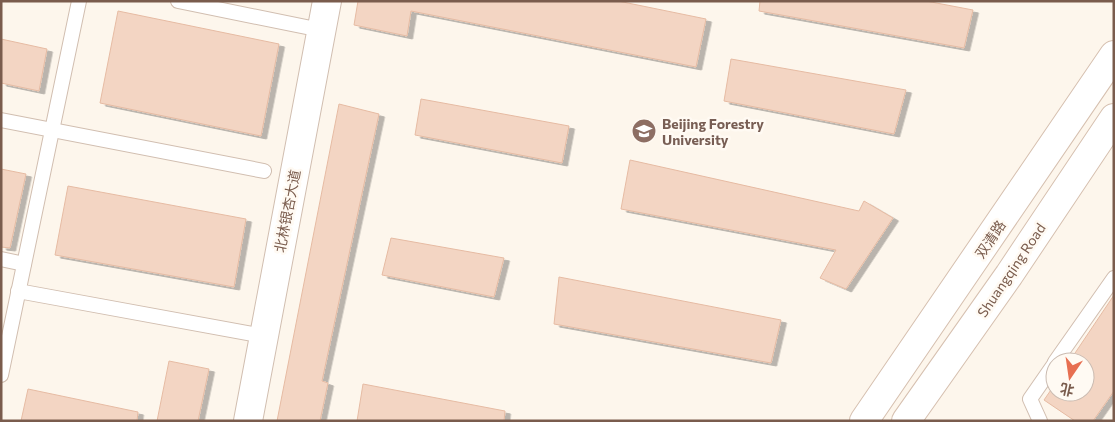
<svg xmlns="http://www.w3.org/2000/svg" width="1115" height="422" font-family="Commissioner,'Noto Sans SC',sans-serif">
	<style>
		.building { fill: #f3d5c3; stroke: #e6bba3; filter: url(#shadow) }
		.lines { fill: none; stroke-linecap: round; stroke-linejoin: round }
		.lane-casing { stroke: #d1beb0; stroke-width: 16 }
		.street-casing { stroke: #d1beb0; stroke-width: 30 }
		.secondary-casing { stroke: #d6c0b0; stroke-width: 30 }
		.lane { stroke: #fff; stroke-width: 14 }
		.street { stroke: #fff; stroke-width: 28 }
		.secondary { stroke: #fff; stroke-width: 28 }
		.labels { text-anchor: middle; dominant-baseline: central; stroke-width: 5; stroke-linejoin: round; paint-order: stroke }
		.education-label { font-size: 14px; font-weight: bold; fill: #785e54; stroke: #fffaf3; text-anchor: start }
		.street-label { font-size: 14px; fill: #7a5c4d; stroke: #fffaf3 }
	</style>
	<defs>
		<filter id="shadow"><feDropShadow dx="5.5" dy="3" stdDeviation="0" flood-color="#0004"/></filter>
	</defs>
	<rect width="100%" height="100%" fill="#fdf6ec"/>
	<!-- building -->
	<g class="building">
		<path d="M358 1H618L706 19 696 67 411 11 407 36 354 25Z"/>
		<path d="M760 1H926L973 10 964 48 759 11Z"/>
		<path d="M118 11 279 44 261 136 100 103Z"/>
		<path d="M1 39 47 49 39 91 1 83Z"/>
		<path d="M731 59 906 90 894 134 724 101Z"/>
		<path d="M421 99 569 126 562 163 415 135Z"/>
		<path d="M339 104 379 114 322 381 328 383 320 421H277Z"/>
		<path d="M630 160 859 211 864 201 893 218 846 289 820 278 836 250 621 209Z"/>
		<path d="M1 169 26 174 10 248 1 247Z"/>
		<path d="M68 186 246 219 234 287 55 255Z"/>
		<path d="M391 238 504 258 494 297 382 275Z"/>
		<path d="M559 277 781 320 771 363 554 324Z"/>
		<path d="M1114 295V391L1093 421H1075L1044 400 1055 384V392H1085V362H1069Z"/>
		<path d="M169 361 209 369 198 421H157Z"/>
		<path d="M363 384 505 411 504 421H357Z"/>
		<path d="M28 389 138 412 137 421H21Z"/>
	</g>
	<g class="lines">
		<defs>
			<g id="lane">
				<path d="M178 1 321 30"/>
				<path d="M1 120 264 171"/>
				<path d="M1 259 24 264"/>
				<path d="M18 291 264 336"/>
				<path d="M1055 362 1114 278"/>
				<path d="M1 375 79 1"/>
				<path d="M1040 421 1030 399 1055 363"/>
			</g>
			<path id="street" d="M248 421 327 1"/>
			<g id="secondary">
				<path d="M864 421 1114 55"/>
				<path d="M906 421 1009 275 1114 118"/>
			</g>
		</defs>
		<!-- lane casing -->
		<use href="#lane" class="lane-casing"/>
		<!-- street casing -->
		<use href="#street" class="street-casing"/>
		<!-- secondary casing -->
		<use href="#secondary" class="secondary-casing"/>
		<!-- lane -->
		<use href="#lane" class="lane"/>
		<!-- street -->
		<use href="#street" class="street"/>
		<!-- secondary -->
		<use href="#secondary" class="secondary"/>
	</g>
	<!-- icons -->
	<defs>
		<symbol id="university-disc" viewBox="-11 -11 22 22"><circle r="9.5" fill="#8d6e63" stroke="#fffaf3"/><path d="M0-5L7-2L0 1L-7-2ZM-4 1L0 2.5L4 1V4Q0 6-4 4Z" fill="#fff"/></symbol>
	</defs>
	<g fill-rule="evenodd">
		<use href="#university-disc" x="630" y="117" width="28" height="28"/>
	</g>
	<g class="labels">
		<!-- education labels -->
		<g class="education-label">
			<text x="662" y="123">Beijing Forestry<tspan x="662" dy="16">University</tspan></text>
		</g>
		<!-- street labels -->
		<g class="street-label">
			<text transform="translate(287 211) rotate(-79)">北林银杏大道</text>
			<text transform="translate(990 239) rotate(-56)">双清路</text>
			<text transform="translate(1011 270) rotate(-56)">Shuangqing Road</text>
		</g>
	</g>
	<!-- border -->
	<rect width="1115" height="422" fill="none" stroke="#7a5c4d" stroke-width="5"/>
	<!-- north arrow -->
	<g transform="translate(1070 377) rotate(193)"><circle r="24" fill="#fffaf3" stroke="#cabbb1"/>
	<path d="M0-4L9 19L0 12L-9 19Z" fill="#e76f51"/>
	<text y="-8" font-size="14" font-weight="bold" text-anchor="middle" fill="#7a5c4d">北</text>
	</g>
</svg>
